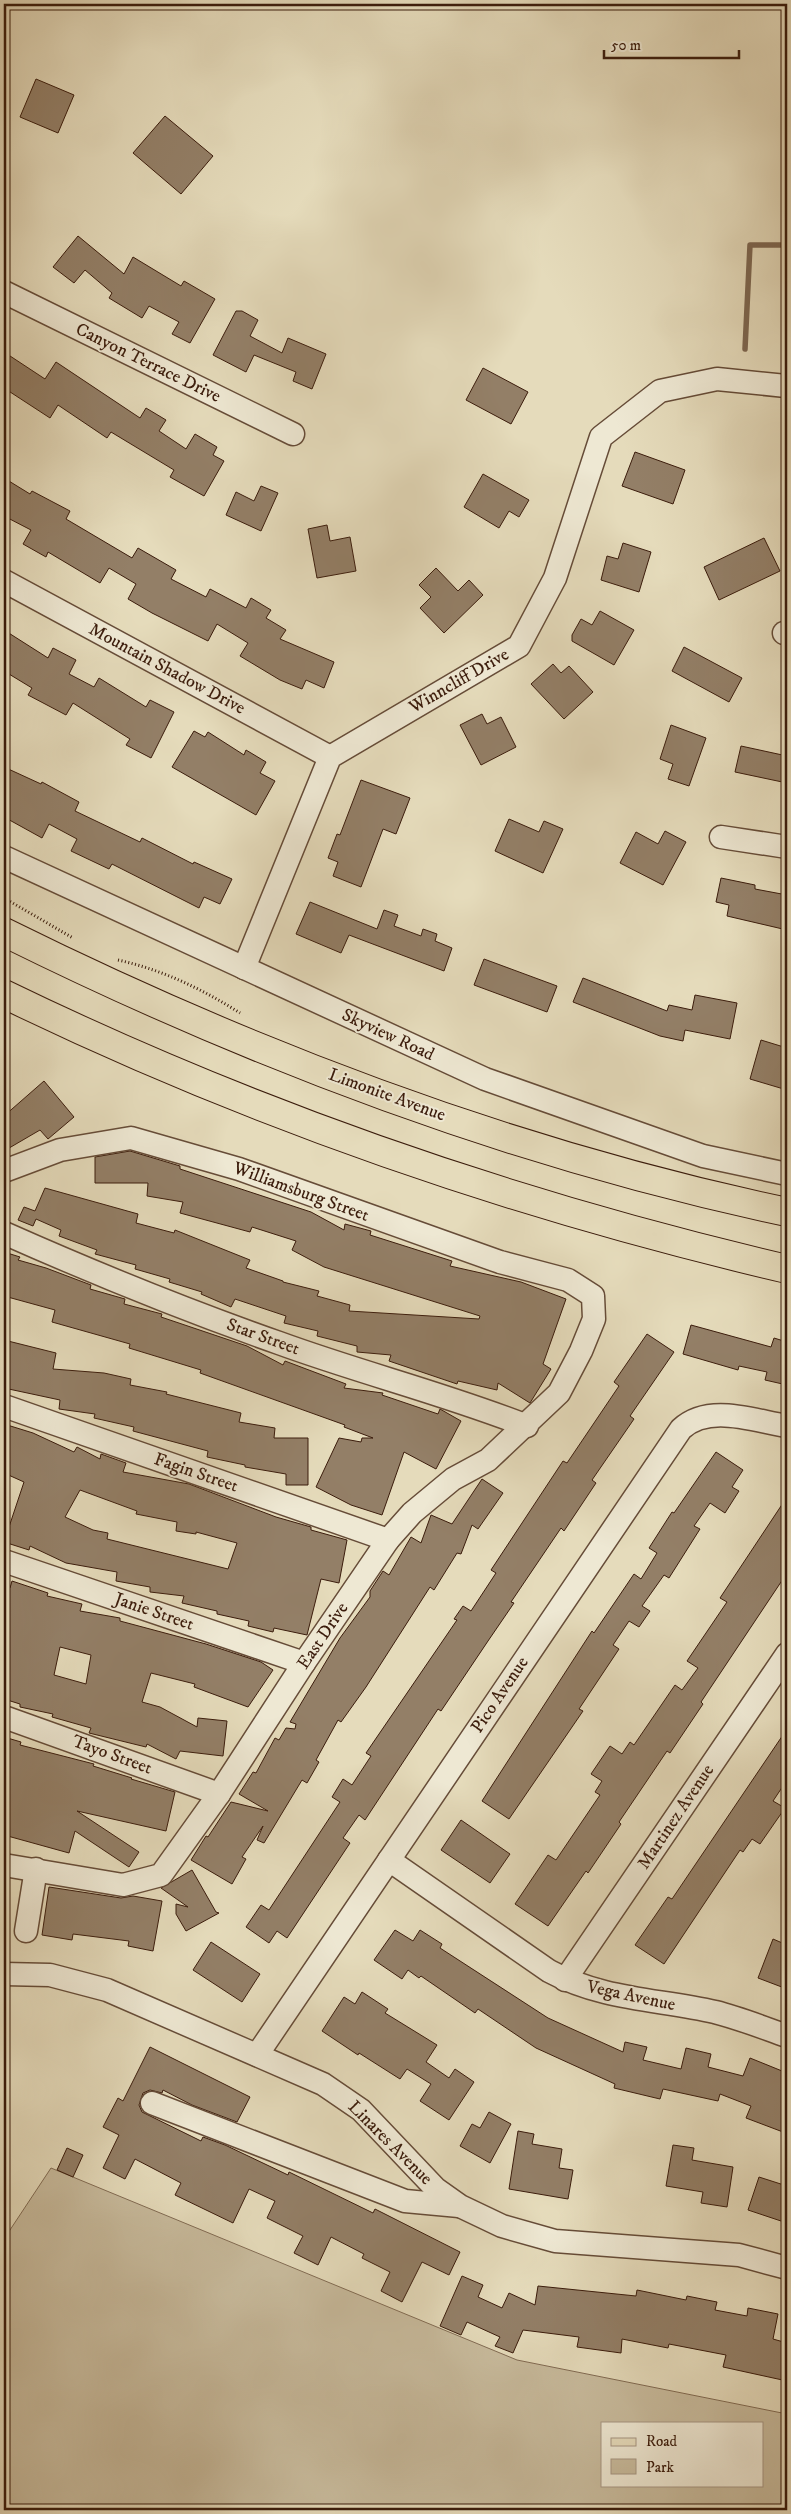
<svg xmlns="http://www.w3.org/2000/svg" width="791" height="2514" font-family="'IM FELL DW Pica',serif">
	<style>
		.green { fill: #c8bb9d; stroke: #826c54; fill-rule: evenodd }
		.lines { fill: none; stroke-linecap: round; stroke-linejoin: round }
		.stream { stroke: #7e6852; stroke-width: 5.5 }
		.building { fill: #937f67; stroke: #3b1c0c; fill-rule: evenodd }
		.minor-casing { stroke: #664c38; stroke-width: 25 }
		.major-casing { stroke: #3b1c0c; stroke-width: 30 }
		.path { stroke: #3b1c0c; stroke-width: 3; stroke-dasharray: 1 2.5; stroke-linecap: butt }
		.minor { stroke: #eee8d3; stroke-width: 22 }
		.major { stroke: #e5dbbb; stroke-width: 28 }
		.labels { text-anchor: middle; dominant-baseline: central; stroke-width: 4; stroke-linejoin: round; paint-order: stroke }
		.street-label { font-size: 18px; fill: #3b1c0c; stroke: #eee8d3 }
	</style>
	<rect width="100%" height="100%" fill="#e5dbbb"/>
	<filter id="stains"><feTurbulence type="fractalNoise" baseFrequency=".004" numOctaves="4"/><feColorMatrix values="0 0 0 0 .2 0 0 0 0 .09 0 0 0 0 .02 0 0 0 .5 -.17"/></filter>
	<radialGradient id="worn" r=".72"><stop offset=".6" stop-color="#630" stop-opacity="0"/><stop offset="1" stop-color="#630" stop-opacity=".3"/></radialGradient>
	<!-- green -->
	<path class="green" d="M51 2168 517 2360 787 2414V2510H4V2239ZM602 2423H762V2485H602Z"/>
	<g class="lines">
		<!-- stream -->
		<path class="stream" d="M745 349 750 245H787"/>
	</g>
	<!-- building -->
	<g class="building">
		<path d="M36 79 74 95 58 133 20 117Z"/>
		<path d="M165 116 213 156 181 194 133 153Z"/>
		<path d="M78 236 124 274 133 257 181 286 184 281 215 299 190 343 172 334 179 322 149 306 142 318 109 298 112 293 85 270 74 283 53 267Z"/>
		<path d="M236 311H242L258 320 250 336 282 353 288 338 326 354 312 389 293 381 296 372 254 355 246 372 213 355Z"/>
		<path d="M4 352 45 379 56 362 140 418 146 408 166 420 159 431 186 449 195 434 217 447 213 455 224 461 204 496 170 477 174 470 111 432 107 438 58 405 50 418 4 388Z"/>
		<path d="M483 368 528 392 511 424 466 400Z"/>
		<path d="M635 452 685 470 673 504 622 486Z"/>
		<path d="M483 474 529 500 519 517 509 511 499 528 464 507Z"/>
		<path d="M4 478 30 494 32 491 70 511 66 519 132 558 138 548 176 570 171 579 206 597 210 589 246 608 251 598 271 610 266 618 286 630 280 639 334 662 324 688 306 680 302 689 280 680 240 656 248 643 217 624 208 641 152 613 128 599 136 584 109 568 100 583 48 552 46 557 23 544 31 530 4 516Z"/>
		<path d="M261 486 278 493 261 531 226 515 236 492 254 501Z"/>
		<path d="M327 525 330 541 350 537 356 571 317 578 308 529Z"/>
		<path d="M764 538 780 571 719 600 704 567Z"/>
		<path d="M623 543 651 552 639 592 601 580 607 556 618 559Z"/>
		<path d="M436 568 458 591 469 580 483 595 444 633 420 608 431 597 419 585Z"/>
		<path d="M600 611 634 630 614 665 572 641V635L581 619 592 625Z"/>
		<path d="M4 630 48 658 53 648 76 660 69 674 94 687 99 678 146 707 150 700 174 712 151 758 126 745 130 739 73 703 66 715 28 695 32 688 4 671Z"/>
		<path d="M684 647 742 678 729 702 672 671Z"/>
		<path d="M553 664 561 673 569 666 593 692 564 719 531 684Z"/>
		<path d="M482 714 487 724 501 717 516 747 481 765 460 725Z"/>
		<path d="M671 725 706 738 689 786 668 779 673 764 660 759Z"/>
		<path d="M194 731 205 737 208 732 244 755 246 750 266 762 260 773 275 781 256 815 172 767Z"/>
		<path d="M741 746 787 756V783L735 772Z"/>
		<path d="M4 767 41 784 42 782 79 802 75 811 140 842 142 838 193 864 194 862 232 879 220 904 204 897 199 908 112 864 109 869 71 851 77 839 49 824 42 838 4 817Z"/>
		<path d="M361 780 410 798 396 834 383 829 361 887 333 876 338 862 328 858 337 834 340 835Z"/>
		<path d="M509 819 539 832 544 821 563 829 543 873 495 851Z"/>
		<path d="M665 831 686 842 663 885 620 863 636 832 658 844Z"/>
		<path d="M721 878 755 885V889L787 895V930L727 916 729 905 716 902Z"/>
		<path d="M310 902 377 929 384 910 398 915 394 926 421 936 423 929 437 934 435 941 452 948 444 971 349 935 341 953 296 934Z"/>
		<path d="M484 959 557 986 547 1012 474 985Z"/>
		<path d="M583 978 667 1011 669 1005 692 1010 695 995 737 1003 730 1039 685 1030 683 1041 660 1036 573 1002Z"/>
		<path d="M761 1040 787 1048V1090L750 1079Z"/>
		<path d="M44 1081 74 1117 48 1139 40 1130 4 1151V1116Z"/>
		<path d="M130 1151 180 1166V1169L311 1212 344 1230 345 1224 371 1231 370 1235 452 1261 450 1266 521 1282 566 1299 543 1364 551 1369 530 1403 498 1383 497 1390 458 1381 457 1384 389 1361 391 1355 357 1352V1346L317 1336 318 1331 284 1323 286 1316 235 1299 231 1307 201 1294 202 1292 169 1282 170 1279 135 1269 136 1265 95 1254 97 1250 59 1236 61 1230 36 1219 33 1226 18 1220 24 1207 35 1211 45 1188 138 1214 136 1223 174 1233 175 1230 250 1260 246 1268 283 1281V1282L319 1291 317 1296 350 1305 349 1311 479 1319 480 1316 324 1267 292 1250 296 1241 252 1227 250 1232 180 1213 183 1202 147 1196 148 1183H95V1157Z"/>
		<path d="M4 1252 20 1257 18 1260 46 1268 91 1285 90 1289 125 1299 124 1304 162 1314 161 1317 247 1346 283 1365 285 1361 346 1384 344 1388 383 1393 382 1395 438 1414 440 1409 461 1421 436 1469 404 1452 382 1515 351 1505 316 1487 339 1438 361 1442 362 1438H373L344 1427 345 1425 200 1373 201 1370 129 1348 130 1344 52 1322 55 1310 4 1296Z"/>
		<path d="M691 1325 771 1347 774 1338 787 1342V1385L765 1380 767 1372 739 1366 738 1370 683 1354Z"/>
		<path d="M647 1334 674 1352 630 1416 634 1419 592 1480 596 1483 564 1531 561 1528 511 1602 514 1603 488 1641 441 1711 438 1709 365 1820 359 1815 343 1838 350 1843 287 1938 277 1931 269 1943 246 1927 261 1905 269 1910 340 1802 332 1797 343 1779 352 1785 371 1756 366 1753 457 1620 454 1619 463 1606 471 1611 496 1573 491 1570 563 1461 567 1463 619 1386 614 1382Z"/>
		<path d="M4 1340 56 1353 53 1369 104 1373 131 1379 130 1385 167 1392 166 1394 241 1413 239 1422 275 1428 274 1438H308V1485H286V1474L245 1467V1465L207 1457 208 1451 133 1431 134 1427 94 1418 95 1414 59 1409 60 1400 4 1388Z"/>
		<path d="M4 1424 33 1433 74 1452 77 1447 100 1459 101 1454 126 1463 123 1472 189 1484 276 1517 311 1527V1530L347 1540 339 1583 321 1579 307 1635 274 1628 273 1632 248 1626 249 1621 217 1614V1611L182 1603 184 1596 150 1592V1587L116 1581 117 1572 66 1563 30 1546 29 1550 4 1542 24 1482 4 1473ZM80 1490 137 1511 136 1514 177 1522 176 1531 196 1534V1532L237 1543 228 1569 107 1539 108 1533 93 1530 65 1517Z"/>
		<path d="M716 1452 743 1470 732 1487 739 1491 725 1513 710 1503 694 1526 700 1529 669 1578 664 1575 642 1606 650 1611 639 1627 629 1621 613 1645 619 1649 579 1709 583 1711 509 1819 482 1801 592 1631 594 1633 634 1574 641 1579 657 1553 649 1548 672 1512 674 1513Z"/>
		<path d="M482 1479 503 1493 478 1529 472 1525 461 1554 457 1553 434 1590 430 1587 366 1687 341 1722 338 1720 316 1760 319 1762 307 1783 302 1780 264 1843 257 1840 263 1826 242 1857 246 1859 232 1884 191 1860 206 1836 208 1837 231 1802 268 1811 239 1794 253 1772 256 1773 275 1738 279 1740 286 1728 295 1729 296 1724 290 1722 340 1638 370 1597V1591L383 1571 389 1575 411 1537 421 1543 431 1515 452 1524Z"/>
		<path d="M787 1497V1573L701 1702 703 1704 670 1753 667 1751 619 1822 621 1824 588 1873 586 1871 548 1926 515 1904 548 1855 556 1860 600 1795 595 1792 602 1781 591 1774 610 1746 622 1754 630 1742 634 1745 675 1685 682 1690 698 1668 687 1661 727 1602 720 1598Z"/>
		<path d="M12 1581 48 1593 47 1596 82 1604 80 1611 120 1618V1621L206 1644 261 1662 273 1670 248 1707 194 1687 195 1684 151 1673 142 1702 160 1707 197 1727 198 1718 227 1721 223 1756 180 1751 176 1759 147 1744 146 1747 89 1733 91 1728 52 1717 53 1714 20 1707V1704L4 1699V1586L10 1588ZM60 1647 91 1655 86 1684 54 1675Z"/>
		<path d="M787 1729V1780L773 1801 785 1808 760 1844 752 1839 743 1852 740 1850 664 1964 635 1945 668 1897 672 1899Z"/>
		<path d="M4 1737 21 1742 20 1745 94 1764 93 1766 132 1778 131 1779 175 1792 166 1831 77 1811 139 1852 129 1867 75 1831 69 1853 4 1835Z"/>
		<path d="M461 1820 510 1854 490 1883 441 1850Z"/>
		<path d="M192 1870 216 1912 219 1913 186 1931 176 1914V1904L188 1907 161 1888Z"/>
		<path d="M49 1887 121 1898 133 1896 162 1901 153 1951 128 1946 129 1941 73 1934 72 1940 42 1935Z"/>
		<path d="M395 1930 413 1941 420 1930 442 1944 440 1948 548 2018 623 2052 625 2042 647 2047 643 2060 681 2069 686 2048 711 2054 708 2067 743 2076 750 2058 787 2073V2121L783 2132 746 2118 751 2106 720 2094 718 2101 663 2089 660 2099 614 2088 615 2084 536 2048 478 2009 475 2013 421 1976 419 1978 408 1970 402 1979 374 1960Z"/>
		<path d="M773 1939 787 1945V1989L758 1978Z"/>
		<path d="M211 1942 260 1974 242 2002 193 1970Z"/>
		<path d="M362 1992 388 2009 385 2013 437 2045 426 2062 449 2078 455 2069 474 2082 449 2120 420 2101 431 2084 407 2069 400 2079 359 2053 358 2055 322 2031 344 1997 355 2004Z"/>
		<path d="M150 2047 250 2097 237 2122 192 2105 163 2090 162 2093 150 2090 143 2093 139 2105 142 2112 201 2141 203 2137 225 2145 288 2175 289 2172 373 2213 375 2209 460 2252 449 2275 422 2262 402 2302 381 2291 390 2272 362 2258 364 2254 331 2237 318 2265 294 2253 303 2236 267 2218 275 2201 249 2189 233 2223 175 2195 181 2183 135 2159 125 2179 103 2168 119 2135 103 2127 118 2098 123 2101Z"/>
		<path d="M489 2112 511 2124 490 2163 460 2146 472 2124 480 2128Z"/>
		<path d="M518 2131 534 2134 532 2144 562 2149 559 2168 573 2170 568 2199 509 2189Z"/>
		<path d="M673 2145 694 2148 692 2160 733 2167 727 2207 701 2203 703 2192 666 2186Z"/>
		<path d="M67 2148 83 2155 73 2177 57 2170Z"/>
		<path d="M759 2177 787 2186V2223L748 2210Z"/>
		<path d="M462 2276 483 2285 478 2297 502 2308 509 2293 535 2305 538 2286 636 2296 637 2290 686 2300 687 2296 717 2302 715 2310 747 2316 748 2308 778 2314 773 2339 787 2343V2381L723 2367 726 2355 669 2344 668 2348 622 2339 621 2353 577 2347 579 2337 523 2330 513 2353 495 2346 500 2337 467 2322 461 2335 440 2326Z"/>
	</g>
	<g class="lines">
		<defs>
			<g id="minor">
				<path d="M4 292 293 434"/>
				<path d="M4 581 330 757"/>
				<path d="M784 633H787"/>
				<path d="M721 837 787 847"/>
				<path d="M4 857 485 1079 703 1156 787 1174"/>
				<path d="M244 968 330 757 519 646 555 578 601 437 660 391 717 379 786 386"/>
				<path d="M4 1171 60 1150 131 1138 239 1169 500 1262 568 1280 593 1296 594 1319 581 1351 559 1393 488 1460 453 1479 412 1513 388 1540 304 1663 219 1794 161 1875 123 1885 4 1865"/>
				<path d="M4 1233C94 1273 185 1310 279 1343 361 1373 446 1394 527 1426"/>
				<path d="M4 1406 388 1540"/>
				<path d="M4 1561 304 1663"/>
				<path d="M4 1717 219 1794"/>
				<path d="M389 1860 549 1971C603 2000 657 1999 715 2012 739 2018 764 2028 787 2036"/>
				<path d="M26 1931 36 1869"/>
				<path d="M4 1974 50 1975 107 1990 323 2084 361 2110 436 2189 460 2206 502 2226 555 2241 739 2255 787 2268"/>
				<path d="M565 1980 787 1654"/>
				<path d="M257 2055 681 1429C709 1403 754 1421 787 1426"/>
				<path d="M152 2103 405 2201 459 2206"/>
			</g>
			<g id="major">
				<path d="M4 932C252 1055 516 1155 787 1212"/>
				<path d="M4 994C253 1115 517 1206 787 1269"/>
			</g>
		</defs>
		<!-- minor casing -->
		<use href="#minor" class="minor-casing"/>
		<!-- major casing -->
		<use href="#major" class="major-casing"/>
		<!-- path -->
		<g class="path">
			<path d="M4 898 73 938"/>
			<path d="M118 960C163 970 202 989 240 1013"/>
		</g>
		<!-- minor -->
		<use href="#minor" class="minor"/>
		<!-- major -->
		<use href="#major" class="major"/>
	</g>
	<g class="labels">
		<!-- street labels -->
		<g class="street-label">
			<text transform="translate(148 363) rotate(26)">Canyon Terrace Drive</text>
			<text transform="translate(167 669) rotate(28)">Mountain Shadow Drive</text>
			<text transform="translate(459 681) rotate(-30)">Winncliff Drive</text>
			<text transform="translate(388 1035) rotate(25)">Skyview Road</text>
			<text transform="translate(387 1095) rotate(20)">Limonite Avenue</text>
			<text transform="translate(301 1192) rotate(20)">Williamsburg Street</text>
			<text transform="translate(263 1337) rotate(20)">Star Street</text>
			<text transform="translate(196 1473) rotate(19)">Fagin Street</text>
			<text transform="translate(154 1612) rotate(19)">Janie Street</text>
			<text transform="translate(323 1636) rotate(-56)">East Drive</text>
			<text transform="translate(500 1695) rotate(-56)">Pico Avenue</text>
			<text transform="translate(112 1755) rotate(20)">Tayo Street</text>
			<text transform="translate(676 1817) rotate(-56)">Martinez Avenue</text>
			<text transform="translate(631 1996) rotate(12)">Vega Avenue</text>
			<text transform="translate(390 2143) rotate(45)">Linares Avenue</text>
		</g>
	</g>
	<!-- margin -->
	<rect width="791" height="2514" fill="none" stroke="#e5dbbb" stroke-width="20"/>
	<rect x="5" y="5" width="781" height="2504" fill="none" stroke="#3b1c0c" stroke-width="2.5"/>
	<rect x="10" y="10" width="771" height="2494" fill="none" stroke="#3b1c0c"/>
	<!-- legend -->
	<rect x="601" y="2422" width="162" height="65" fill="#eee8d3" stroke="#a69683"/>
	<rect x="611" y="2438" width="25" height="8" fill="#e5dbbb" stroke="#a69683"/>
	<text x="646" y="2446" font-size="15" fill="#3b1c0c">Road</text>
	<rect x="611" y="2459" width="25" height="15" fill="#c8bb9d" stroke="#a69683"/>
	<text x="646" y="2472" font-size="15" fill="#3b1c0c">Park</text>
	<!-- scale -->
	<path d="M604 50v8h135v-8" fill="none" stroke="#3b1c0c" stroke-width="2.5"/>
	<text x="611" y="50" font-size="15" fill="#3b1c0c" stroke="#eee8d3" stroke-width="4" paint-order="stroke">50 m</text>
	<rect width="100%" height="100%" filter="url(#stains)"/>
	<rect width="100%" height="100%" fill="url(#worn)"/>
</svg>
